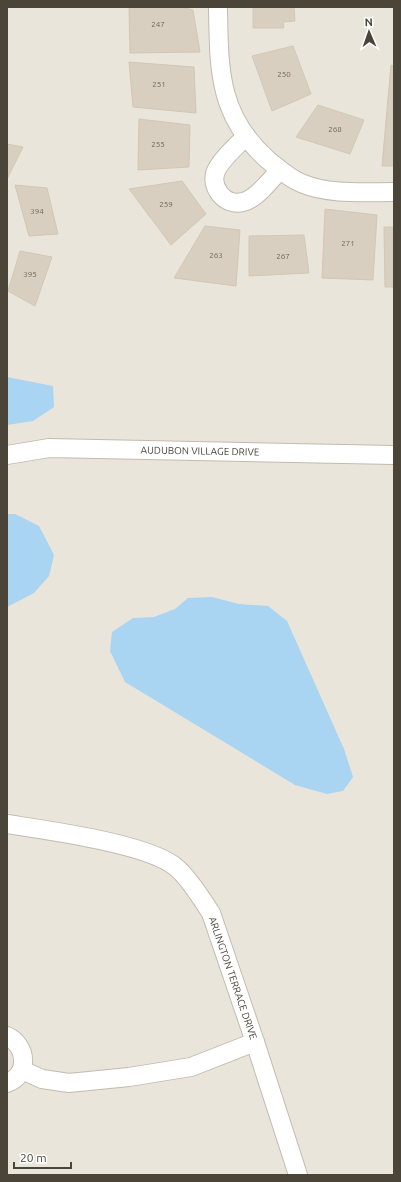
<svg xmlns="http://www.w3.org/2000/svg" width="401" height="1182" font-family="Ubuntu,sans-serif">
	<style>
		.residential { fill: #eae5da }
		.water { fill: #a9d4f2 }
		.building { fill: #d8cfc1; stroke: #d3c7b4 }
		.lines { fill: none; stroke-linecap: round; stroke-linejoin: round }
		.street-casing { stroke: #c2bbae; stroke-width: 20 }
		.street { stroke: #fff; stroke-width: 18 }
		.labels { text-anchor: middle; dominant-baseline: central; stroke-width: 3; stroke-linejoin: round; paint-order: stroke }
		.number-label { font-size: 8px; fill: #6e675b }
		.street-label { font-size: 10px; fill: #4b4439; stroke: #fff }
	</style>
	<rect width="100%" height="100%" fill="#f6f3ec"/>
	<!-- residential -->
	<rect class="residential" x="7" y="7" width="387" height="1168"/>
	<!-- water -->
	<g class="water">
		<path d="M7 377 53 386 54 407 33 421 7 425Z"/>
		<path d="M7 514H15L39 526 54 555 49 576 34 593 7 607Z"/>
		<path d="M212 597 239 604 268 606 287 621 344 749 353 777 343 791 327 794 295 785 125 682 110 651 112 632 133 618 154 617 175 609 188 598Z"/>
	</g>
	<!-- building -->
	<g class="building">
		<path d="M129 7H181L193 10 200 52 130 53Z"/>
		<path d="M253 7H294L295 21 283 22 284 28H253Z"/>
		<path d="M293 46 311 94 272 111 252 56Z"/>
		<path d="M129 62 194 67 196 113 133 107Z"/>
		<path d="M391 65 394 66V166H382Z"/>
		<path d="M318 105 364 120 350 154 296 137Z"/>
		<path d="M139 119 190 125 189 167 138 170Z"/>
		<path d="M7 144 23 147 7 179Z"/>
		<path d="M182 181 206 214 171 245 129 189Z"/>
		<path d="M15 185 47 188 58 234 29 236Z"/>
		<path d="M325 209 377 215 373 280 322 278Z"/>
		<path d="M205 226 240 230 236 286 174 278Z"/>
		<path d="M384 227H394V287H385Z"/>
		<path d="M304 235 309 273 249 276V236Z"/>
		<path d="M20 251 52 257 35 306 8 291Z"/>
	</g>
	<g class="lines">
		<defs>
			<g id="street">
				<path d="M218 7C219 69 218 116 268 160 278 168 289 178 301 183 329 195 364 192 394 192"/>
				<path d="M246 136C237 146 223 157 217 169 208 185 224 207 243 202 257 199 270 180 280 170"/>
				<path d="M7 455 49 448 394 455"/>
				<path d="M7 824C45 830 153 844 178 869 191 881 201 898 211 913L255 1042 298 1175"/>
				<path d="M7 1036C27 1045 30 1075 7 1083"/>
				<path d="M22 1070 42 1079 69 1083 129 1077 191 1067 255 1042"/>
			</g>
		</defs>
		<!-- street casing -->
		<use href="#street" class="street-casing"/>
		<!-- street -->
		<use href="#street" class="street"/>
	</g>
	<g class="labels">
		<!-- number labels -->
		<g class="number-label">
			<text x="158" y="24">247</text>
			<text x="284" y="74">250</text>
			<text x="159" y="84">251</text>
			<text x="335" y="129">268</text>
			<text x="158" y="144">255</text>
			<text x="166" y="204">259</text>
			<text x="37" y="211">394</text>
			<text x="348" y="243">271</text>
			<text x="216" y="255">263</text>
			<text x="283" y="256">267</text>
			<text x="30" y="274">395</text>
		</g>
		<!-- street labels -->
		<g class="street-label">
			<text transform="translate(200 451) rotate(1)">AUDUBON VILLAGE DRIVE</text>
			<text transform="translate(233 978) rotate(71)">ARLINGTON TERRACE DRIVE</text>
		</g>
	</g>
	<!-- border -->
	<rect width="401" height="1182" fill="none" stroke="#4b4439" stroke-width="16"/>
	<!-- north arrow -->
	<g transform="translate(369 32) rotate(358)" stroke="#ffffff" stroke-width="3" paint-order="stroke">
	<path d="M0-3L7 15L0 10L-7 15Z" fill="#4b4439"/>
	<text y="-6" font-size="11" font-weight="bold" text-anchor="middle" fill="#4b4439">N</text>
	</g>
	<!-- scale -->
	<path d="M14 1162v6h57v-6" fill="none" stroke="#4b4439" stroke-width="2"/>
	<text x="20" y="1162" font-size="12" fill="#4b4439" stroke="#ffffff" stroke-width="3" paint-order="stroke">20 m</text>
</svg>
